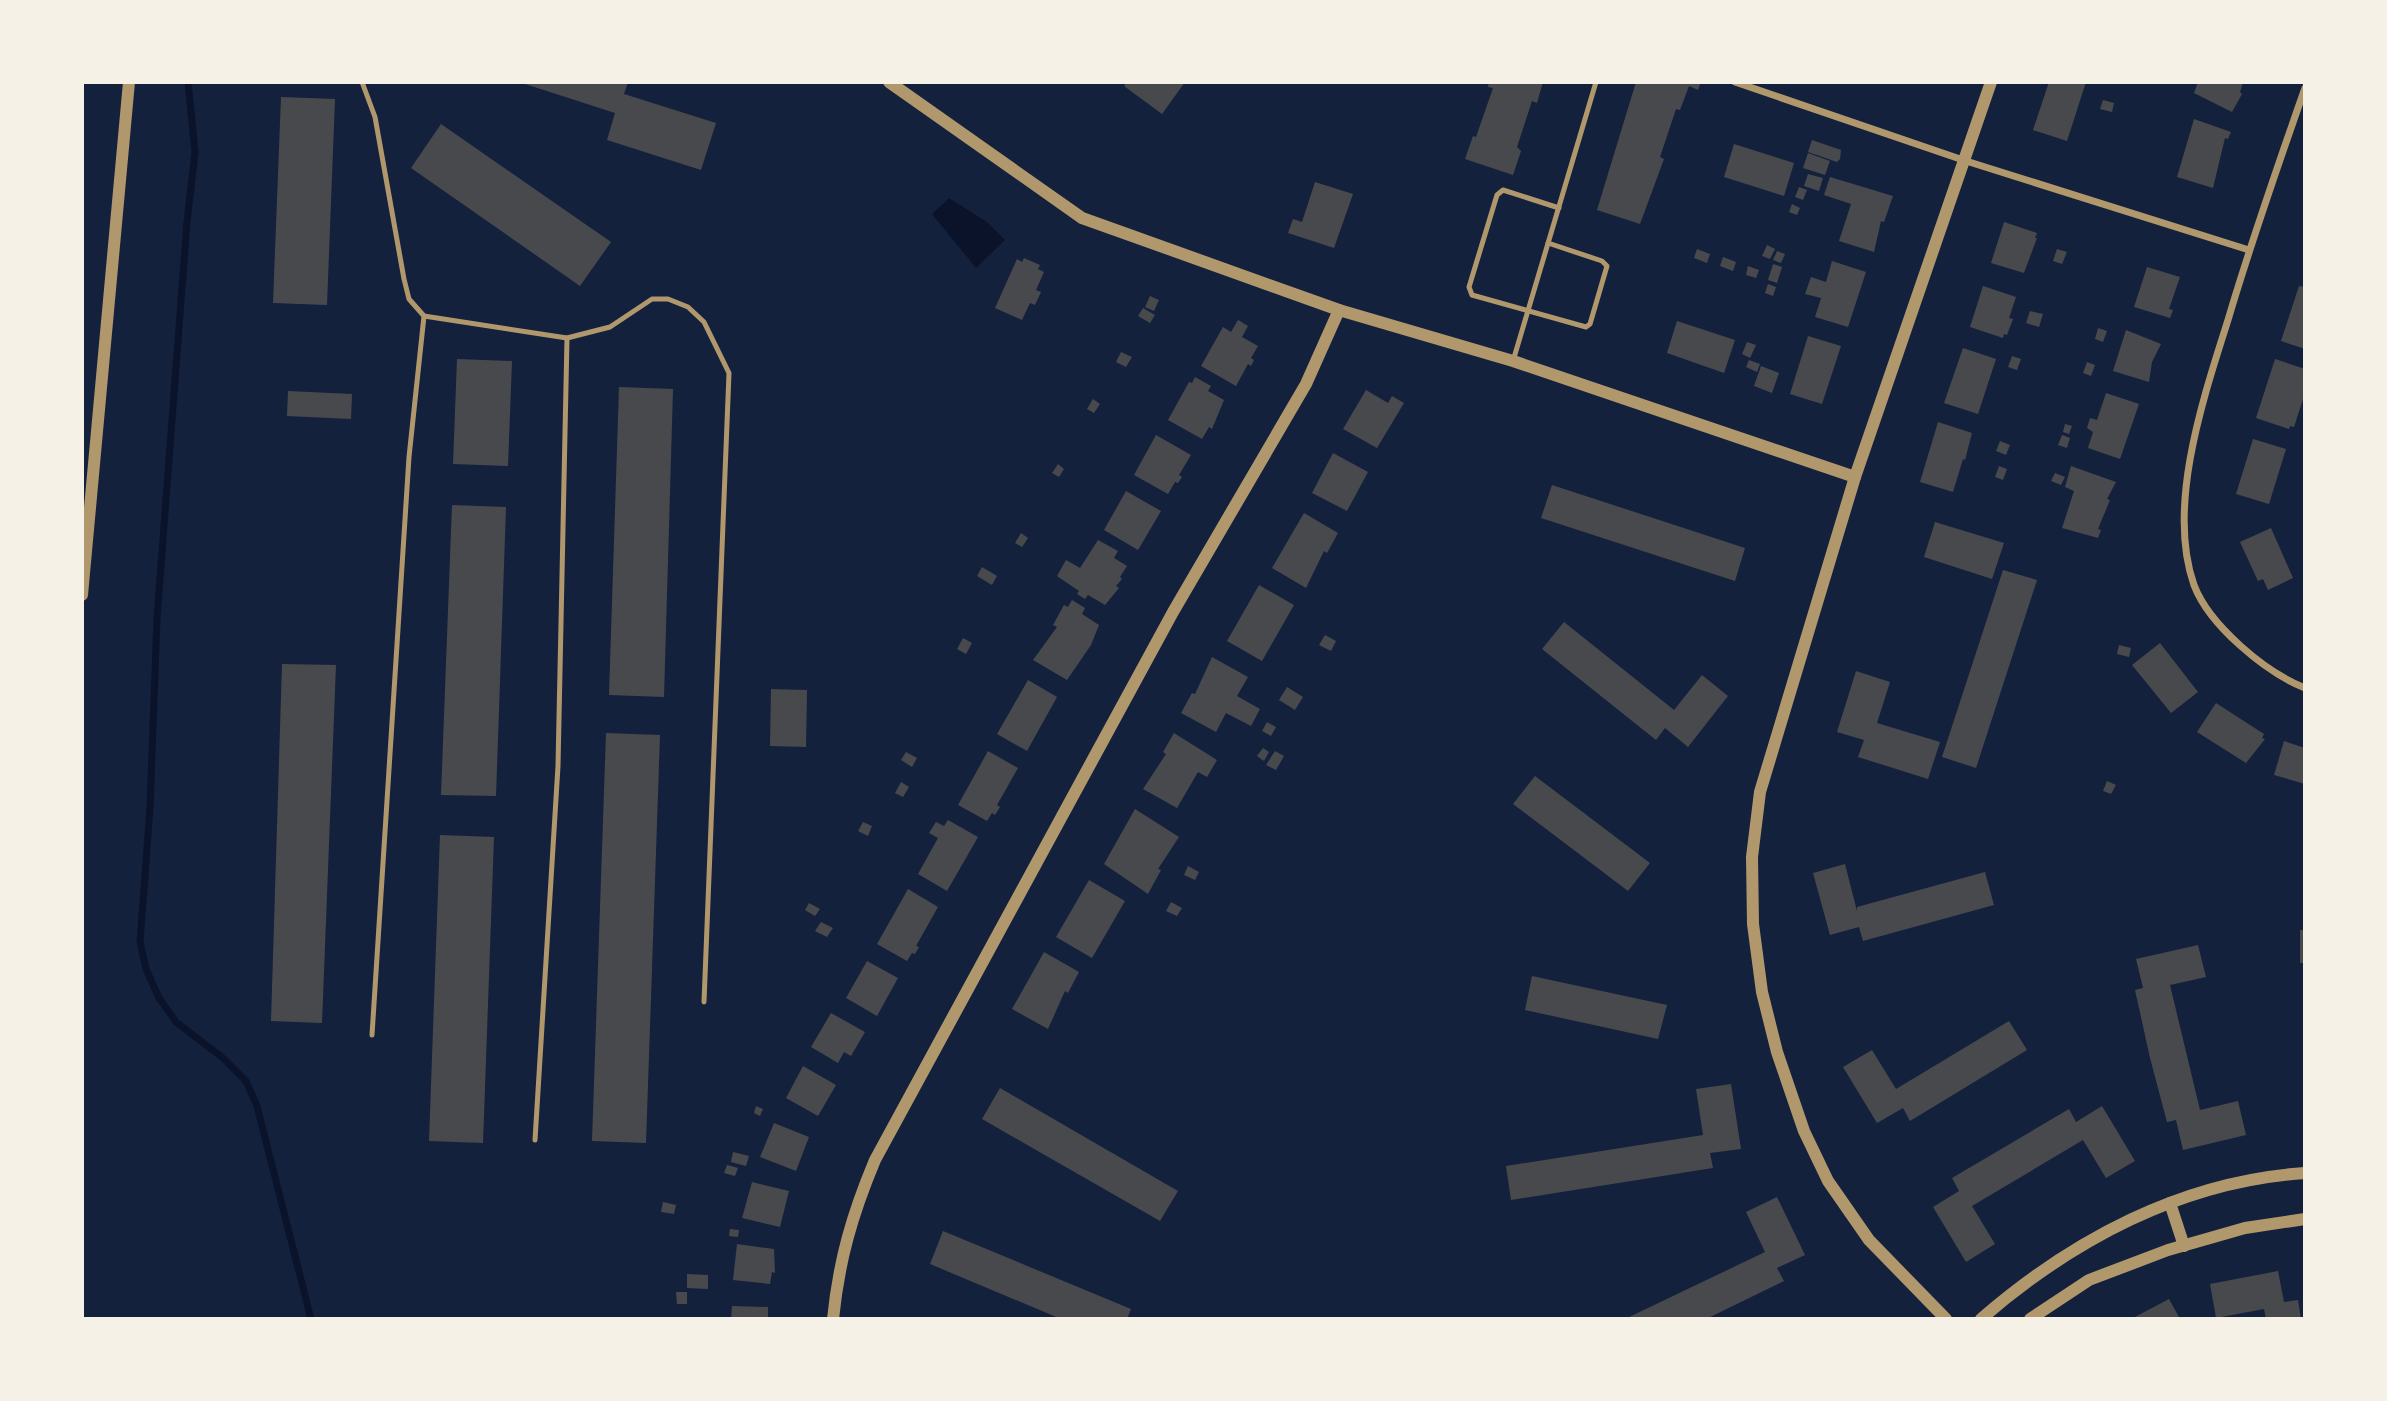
<svg xmlns="http://www.w3.org/2000/svg" width="2387" height="1401" font-family="Cabin,sans-serif">
	<style>
		.water { fill: #0b132b }
		.lines { fill: none; stroke-linecap: round; stroke-linejoin: round }
		.stream { stroke: #0b132b; stroke-width: 7 }
		.building { fill: #48494c }
		.service { stroke: #b1986c; stroke-width: 5 }
		.minor { stroke: #b1986c; stroke-width: 7 }
		.tertiary { stroke: #b1986c; stroke-width: 12 }
	</style>
	<rect width="100%" height="100%" fill="#14213d"/>
	<!-- water -->
	<path class="water" d="M949 198 987 222 1005 240 976 268 932 214Z"/>
	<g class="lines">
		<!-- stream -->
		<path class="stream" d="M188 82 195 152 187 222 157 618 150 808 140 942 146 969 159 998 176 1022 223 1058 246 1081 257 1106 311 1319"/>
	</g>
	<!-- building -->
	<g class="building">
		<path d="M628 82 624 94 716 123 701 170 607 140 615 113 522 83Z"/>
		<path d="M1127 82H1185L1162 114 1124 86Z"/>
		<path d="M1489 82H1543L1537 103 1532 101 1517 147 1521 151 1513 175 1465 159 1473 136 1476 137 1493 88 1488 87Z"/>
		<path d="M1636 82H1701L1698 90 1689 86 1680 110 1676 109 1660 157 1664 159 1640 224 1597 210Z"/>
		<path d="M2049 82H2086L2067 141 2033 130Z"/>
		<path d="M2198 82H2243L2240 92 2242 94 2232 112 2194 93Z"/>
		<path d="M281 97 335 99 327 305 273 303Z"/>
		<path d="M2103 100 2114 103 2112 112 2100 109Z"/>
		<path d="M2194 119 2231 132 2228 139 2225 138 2213 188 2177 177Z"/>
		<path d="M441 124 611 242 580 286 411 168Z"/>
		<path d="M1812 140 1841 150 1840 159 1837 162 1808 152Z"/>
		<path d="M1734 144 1794 163 1784 196 1724 177Z"/>
		<path d="M1808 153 1830 161 1825 175 1803 168Z"/>
		<path d="M1808 174 1823 178 1819 191 1804 186Z"/>
		<path d="M1830 177 1893 196 1884 222 1881 221 1874 252 1839 241 1851 204 1824 195Z"/>
		<path d="M1315 182 1353 194 1334 248 1288 233 1293 219 1302 222Z"/>
		<path d="M1799 187 1807 190 1803 200 1795 197Z"/>
		<path d="M1792 204 1800 208 1797 215 1789 212Z"/>
		<path d="M2004 222 2037 233 2035 238H2037L2024 273 1991 263Z"/>
		<path d="M1767 245 1775 249 1770 259 1762 256Z"/>
		<path d="M1697 249 1710 254 1707 263 1694 258Z"/>
		<path d="M2057 249 2067 252 2062 264 2053 261Z"/>
		<path d="M1777 251 1785 254 1781 263 1773 260Z"/>
		<path d="M1723 257 1736 262 1733 271 1720 266Z"/>
		<path d="M1024 258 1040 265 1038 269 1044 272 1036 290 1041 292 1035 305 1030 303 1022 320 995 308 1017 259 1022 262Z"/>
		<path d="M1832 261 1866 272 1848 327 1815 317 1821 298 1805 294 1811 277 1826 282Z"/>
		<path d="M1773 264 1782 267 1777 283 1768 280Z"/>
		<path d="M1748 266 1759 270 1756 278 1746 275Z"/>
		<path d="M2147 267 2180 277 2169 309 2173 310 2170 318 2134 307Z"/>
		<path d="M1768 284 1776 287 1773 296 1765 293Z"/>
		<path d="M1983 286 2016 297 2009 318 2013 319 2007 335 2004 334 2003 338 1970 327Z"/>
		<path d="M2299 286 2305 287V349L2281 341Z"/>
		<path d="M1150 296 1159 300 1154 311 1145 307Z"/>
		<path d="M1143 308 1155 315 1150 323 1138 316Z"/>
		<path d="M2030 311 2043 314 2039 327 2026 323Z"/>
		<path d="M1238 320 1248 326 1242 337 1258 346 1251 358 1254 360 1251 366 1248 364 1236 386 1201 366 1223 327 1231 332Z"/>
		<path d="M1677 321 1735 340 1724 373 1667 353Z"/>
		<path d="M2098 328 2107 331 2103 342 2095 339Z"/>
		<path d="M2126 330 2161 344 2152 362 2149 382 2113 371Z"/>
		<path d="M1808 336 1841 346 1822 404 1790 394Z"/>
		<path d="M1747 342 1756 345 1750 358 1742 354Z"/>
		<path d="M1963 348 1996 359 1978 414 1944 403Z"/>
		<path d="M1121 352 1132 357 1126 367 1116 362Z"/>
		<path d="M2012 356 2021 359 2017 370 2008 367Z"/>
		<path d="M457 359 512 361 508 466 453 464Z"/>
		<path d="M2275 359 2305 369V393L2294 427 2290 426 2289 429 2256 418Z"/>
		<path d="M1749 360 1760 364 1757 372 1746 367Z"/>
		<path d="M2087 362 2095 365 2091 376 2083 373Z"/>
		<path d="M1761 366 1779 373 1772 393 1754 386Z"/>
		<path d="M1195 377 1211 386 1208 391 1224 400 1212 429 1209 427 1202 439 1168 420 1189 382 1192 383Z"/>
		<path d="M619 387 673 389 664 697 609 695Z"/>
		<path d="M1366 390 1388 403 1392 396 1404 403 1377 448 1343 429Z"/>
		<path d="M288 391 352 394 351 419 287 416Z"/>
		<path d="M2106 393 2139 404 2120 459 2088 448 2093 432 2087 428 2090 418 2097 420Z"/>
		<path d="M1093 399 1100 404 1094 413 1087 409Z"/>
		<path d="M1938 422 1972 433 1965 460 1963 459 1953 492 1920 482Z"/>
		<path d="M2065 424 2072 426 2069 434 2063 432Z"/>
		<path d="M1156 435 1191 455 1179 475 1182 477 1178 483 1175 482 1168 494 1134 475Z"/>
		<path d="M2062 435 2070 438 2067 448 2058 445Z"/>
		<path d="M2253 439 2286 449 2269 504 2236 494Z"/>
		<path d="M2000 441 2010 445 2006 455 1996 451Z"/>
		<path d="M1333 453 1368 472 1347 511 1312 493Z"/>
		<path d="M1058 464 1064 469 1059 477 1052 473Z"/>
		<path d="M1999 466 2007 469 2003 480 1995 477Z"/>
		<path d="M2071 466 2116 482 2107 499 2110 500 2098 529 2101 530 2098 538 2062 528 2074 491 2065 487Z"/>
		<path d="M2055 473 2065 477 2061 485 2051 481Z"/>
		<path d="M1552 485 1745 548 1735 581 1541 518Z"/>
		<path d="M1126 491 1161 511 1138 550 1104 530Z"/>
		<path d="M452 505 506 507 496 796 441 795Z"/>
		<path d="M1304 513 1338 533 1327 553 1324 551 1306 588 1272 568Z"/>
		<path d="M1935 522 2004 543 1992 579 1924 557Z"/>
		<path d="M2271 528 2293 578 2268 590 2263 579 2258 581 2240 542Z"/>
		<path d="M1021 533 1028 538 1022 547 1015 543Z"/>
		<path d="M1098 540 1118 551 1114 558 1127 566 1120 577 1122 579 1116 586 1119 588 1105 605 1088 595 1085 599 1077 594 1079 591 1057 576 1066 560 1080 568Z"/>
		<path d="M982 567 997 576 992 585 977 576Z"/>
		<path d="M2003 570 2037 580 1976 768 1942 757Z"/>
		<path d="M1259 585 1294 605 1262 661 1227 641Z"/>
		<path d="M1072 600 1085 608 1082 614 1099 625 1091 645 1067 680 1033 660 1057 627 1053 625 1064 605 1068 607Z"/>
		<path d="M1564 622 1674 710 1702 675 1728 696 1688 747 1665 728 1656 740 1542 649Z"/>
		<path d="M1325 635 1336 641 1331 651 1319 645Z"/>
		<path d="M963 638 972 643 966 654 957 649Z"/>
		<path d="M2160 643 2198 692 2171 713 2132 665Z"/>
		<path d="M2119 645 2131 648 2129 657 2117 654Z"/>
		<path d="M1212 657 1248 677 1237 696 1260 709 1251 726 1226 713 1216 732 1181 713 1192 693 1195 694Z"/>
		<path d="M282 664 336 665 322 1023 271 1021Z"/>
		<path d="M1856 671 1890 682 1877 723 1940 742 1928 779 1858 757 1864 740 1837 732Z"/>
		<path d="M1028 680 1057 697 1027 751 997 734Z"/>
		<path d="M1287 687 1303 697 1295 710 1279 700Z"/>
		<path d="M771 689 807 690 806 747 770 746Z"/>
		<path d="M2216 703 2264 734 2262 738 2265 739 2246 763 2197 732Z"/>
		<path d="M1267 722 1276 727 1271 736 1262 731Z"/>
		<path d="M606 733 660 735 646 1143 592 1141Z"/>
		<path d="M1174 733 1217 760 1207 777 1198 772 1177 808 1143 789 1166 754 1163 752Z"/>
		<path d="M2284 741 2305 748V784L2274 775Z"/>
		<path d="M1263 748 1269 752 1264 761 1257 756Z"/>
		<path d="M988 751 1018 768 997 805 1000 807 995 815 992 813 987 821 958 805Z"/>
		<path d="M1275 751 1284 756 1276 770 1266 765Z"/>
		<path d="M906 752 917 758 912 767 901 760Z"/>
		<path d="M1535 776 1650 863 1628 891 1513 804Z"/>
		<path d="M2107 781 2116 785 2111 794 2103 791Z"/>
		<path d="M901 782 909 787 903 797 895 793Z"/>
		<path d="M1135 809 1179 837 1158 869 1161 870 1148 894 1104 864Z"/>
		<path d="M948 820 978 837 947 891 918 874 938 838 929 833 936 822 944 826Z"/>
		<path d="M863 822 872 826 868 836 858 831Z"/>
		<path d="M440 835 494 837 483 1143 429 1141Z"/>
		<path d="M1845 864 1857 911V907L1985 872 1994 905 1863 941 1859 927 1830 935 1813 873Z"/>
		<path d="M1188 866 1199 872 1195 880 1184 875Z"/>
		<path d="M1089 880 1125 901 1092 958 1056 937Z"/>
		<path d="M908 889 938 907 916 946 919 947 915 954 912 953 907 961 877 944Z"/>
		<path d="M1171 902 1182 908 1177 916 1166 911Z"/>
		<path d="M809 903 820 909 815 916 805 910Z"/>
		<path d="M821 922 833 928 827 937 815 931Z"/>
		<rect x="2300" y="930" width="5" height="33"/>
		<path d="M2198 945 2206 977 2170 985 2200 1110 2238 1101 2246 1135 2183 1150 2176 1120 2167 1122 2150 1058 2135 990 2143 988 2136 959Z"/>
		<path d="M1044 952 1079 972 1068 993 1065 991 1048 1029 1012 1009Z"/>
		<path d="M867 961 898 978 877 1016 846 998Z"/>
		<path d="M1532 976 1667 1005 1658 1039 1525 1010Z"/>
		<path d="M831 1013 865 1032 851 1056 844 1052 838 1063 811 1047Z"/>
		<path d="M2009 1021 2027 1050 1910 1121 1903 1108 1877 1123 1843 1067 1872 1050 1896 1089Z"/>
		<path d="M803 1066 836 1085 818 1116 786 1098Z"/>
		<path d="M1731 1084 1741 1149 1710 1153 1713 1168 1511 1200 1506 1166 1703 1135 1696 1089Z"/>
		<path d="M1000 1088 1178 1191 1160 1221 982 1119Z"/>
		<path d="M756 1106 763 1109 760 1116 754 1113Z"/>
		<path d="M2102 1106 2135 1161 2106 1178 2083 1140 1972 1206 1995 1244 1966 1262 1933 1207 1959 1191 1952 1178 2069 1109 2076 1122Z"/>
		<path d="M774 1123 809 1137 796 1171 760 1157Z"/>
		<path d="M733 1152 749 1156 746 1166 731 1162Z"/>
		<path d="M727 1165 738 1168 735 1176 724 1173Z"/>
		<path d="M752 1182 789 1191 780 1227 742 1218Z"/>
		<path d="M1777 1197 1805 1255 1777 1268 1784 1281 1706 1319H1625L1765 1252 1746 1212Z"/>
		<path d="M663 1202 676 1205 674 1214 661 1212Z"/>
		<path d="M730 1229 739 1230 738 1237 729 1236Z"/>
		<path d="M943 1231 1131 1309 1127 1319H1061L930 1264Z"/>
		<path d="M737 1244 774 1249 775 1273 772 1272 770 1284 733 1280Z"/>
		<path d="M2278 1271 2284 1302 2298 1300 2301 1319H2266L2264 1309 2216 1318 2210 1284Z"/>
		<path d="M687 1274 708 1275V1289L687 1288Z"/>
		<path d="M676 1292H687V1304H677Z"/>
		<path d="M2169 1299 2180 1319H2131L2152 1308Z"/>
		<path d="M732 1306 768 1307V1319H731Z"/>
	</g>
	<g class="lines">
		<!-- service -->
		<g class="service">
			<path d="M362 82 375 117 404 279 409 299 424 316 409 457 372 1035"/>
			<path d="M1548 243 1602 261 1607 266 1590 324 1586 327 1472 295 1469 287 1497 195 1503 190 1559 208"/>
			<path d="M424 316 567 338 610 327 652 299H668L688 307 704 322 729 373 704 1002"/>
			<path d="M1513 361 1596 82"/>
			<path d="M535 1140 558 766 567 338"/>
		</g>
		<!-- minor -->
		<g class="minor">
			<path d="M1735 82 1966 161 2249 250"/>
			<path d="M2305 88C2278 165 2251 242 2228 320 2204 396 2166 506 2194 585 2209 625 2265 672 2305 688"/>
		</g>
		<!-- tertiary -->
		<g class="tertiary">
			<path d="M889 82 1082 218 1339 310 1513 361 1855 477"/>
			<path d="M82 595 129 82"/>
			<path d="M2170 1203 2184 1246"/>
			<path d="M833 1319C839 1260 852 1215 875 1160L1173 612 1306 384 1339 310"/>
			<path d="M1946 1319 1869 1240 1828 1181 1804 1131 1777 1052 1762 992 1753 924 1752 857 1760 792 1855 477 1991 82"/>
			<path d="M1981 1319C2072 1240 2182 1181 2305 1173"/>
			<path d="M2030 1319 2089 1280 2168 1250 2245 1228 2305 1219"/>
		</g>
	</g>
	<!-- border -->
	<rect width="2387" height="1401" fill="none" stroke="#f6f1e7" stroke-width="168"/>
</svg>
